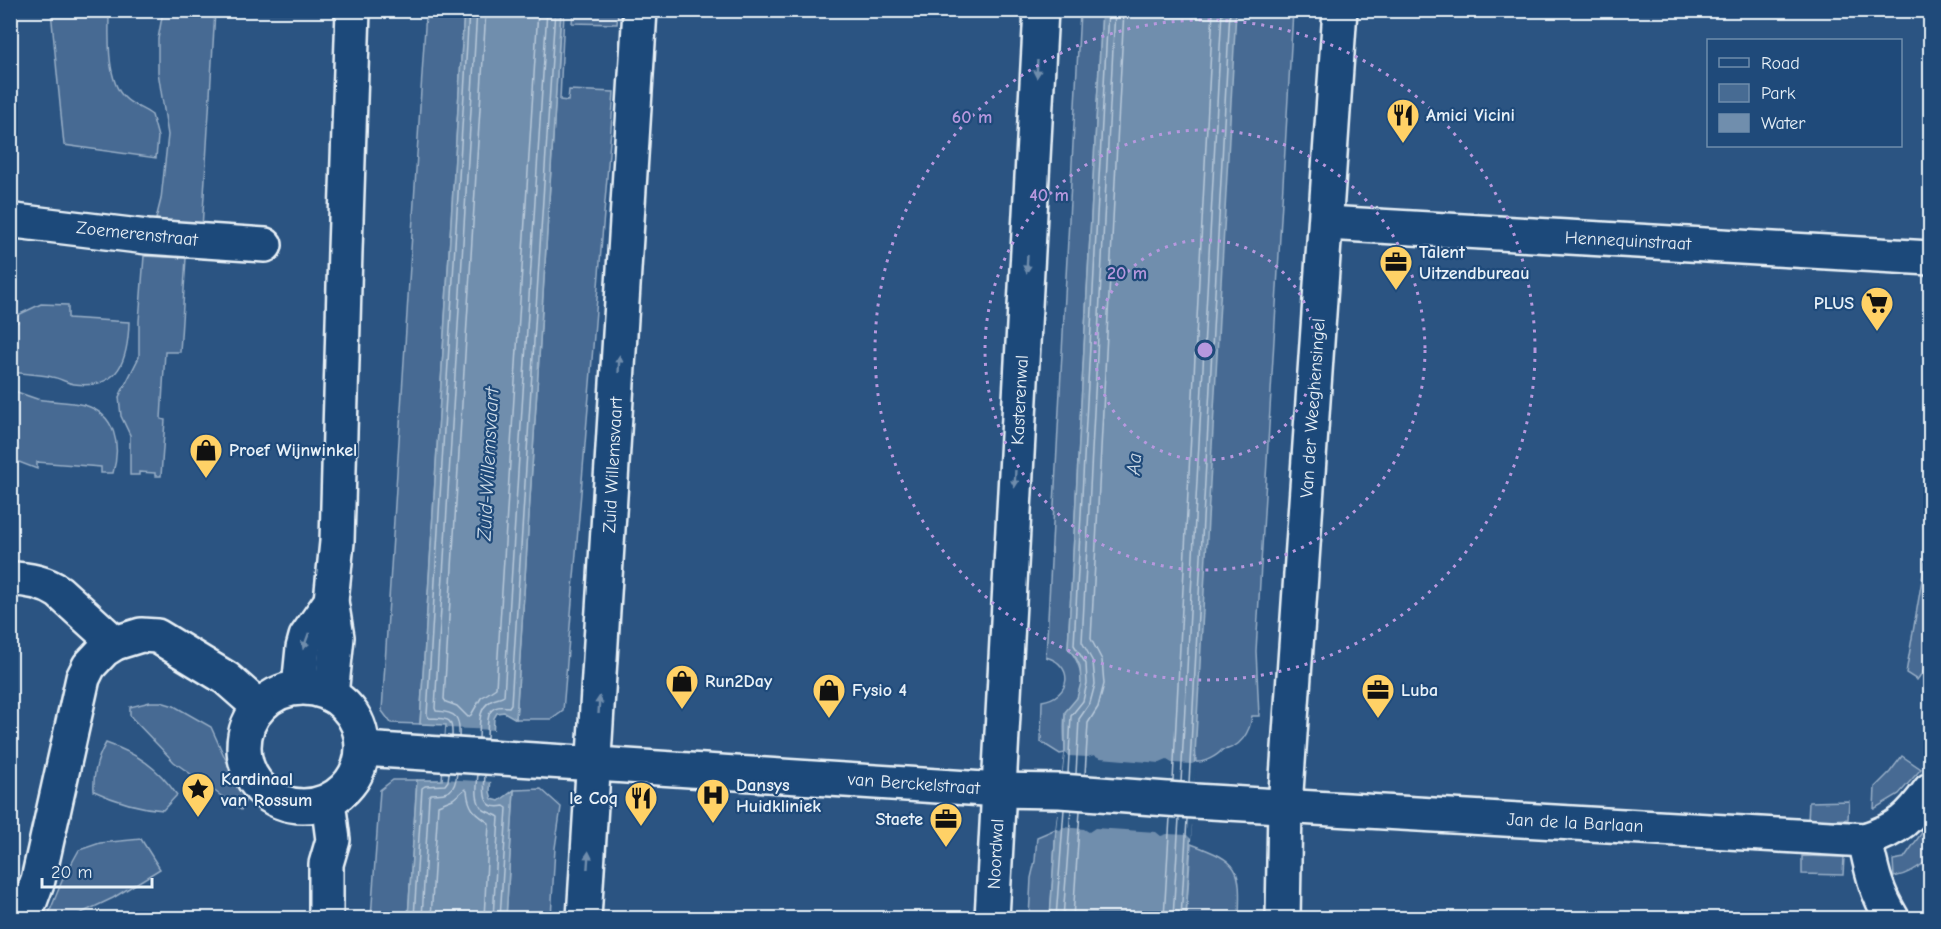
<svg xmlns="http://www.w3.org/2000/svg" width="1941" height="929" font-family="'Comic Neue',sans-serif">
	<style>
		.green { fill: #476b93; stroke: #98aec6; stroke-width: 1.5 }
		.water { fill: #708ead; stroke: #a0b6cb; stroke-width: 1.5 }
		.pier { fill: #2b5482 }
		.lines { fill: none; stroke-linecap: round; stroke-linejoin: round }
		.shore { stroke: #b8c9da; stroke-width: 1.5 }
		.minor-casing { stroke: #e8f1f8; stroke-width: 38 }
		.minor { stroke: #1f4a7a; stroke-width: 33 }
		.oneway { fill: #6f8dac }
		.ring { fill: none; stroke: #b798de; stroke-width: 3; stroke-dasharray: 3 6 }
		.labels { text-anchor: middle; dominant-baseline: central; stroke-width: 4.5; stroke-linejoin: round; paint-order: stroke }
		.poi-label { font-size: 18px; font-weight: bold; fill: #e8f1f8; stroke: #1f4a7a; text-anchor: start }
		.street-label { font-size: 18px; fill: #e8f1f8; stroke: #1f4a7a }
		.water-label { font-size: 20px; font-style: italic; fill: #d0dde9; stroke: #1f4a7a }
		.centre { fill: #b798de; stroke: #1f4a7a; stroke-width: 3 }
		.ring-label { font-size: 18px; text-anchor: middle; font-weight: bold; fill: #b798de; stroke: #1f4a7a; stroke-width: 4.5; stroke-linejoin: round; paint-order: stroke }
	</style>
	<rect width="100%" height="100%" fill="#2b5482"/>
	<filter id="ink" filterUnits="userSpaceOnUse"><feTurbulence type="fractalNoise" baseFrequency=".0167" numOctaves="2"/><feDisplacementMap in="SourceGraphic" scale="12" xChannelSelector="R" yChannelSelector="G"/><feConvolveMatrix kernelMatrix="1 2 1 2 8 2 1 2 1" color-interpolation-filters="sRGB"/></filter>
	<g filter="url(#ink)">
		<!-- green -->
		<g class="green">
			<path d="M51 11H109C109 34 106 80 124 97 131 105 143 108 152 115L158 137 156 158 64 145Z"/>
			<path d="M163 11H215L202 229 156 219 161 199 168 135 158 72V39Z"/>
			<path d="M426 11H464L420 724 391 723 382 711Z"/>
			<path d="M561 11H618L617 24 572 23 573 12H564L560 100 568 101 569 90 614 92 563 711 552 719H516Z"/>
			<path d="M1080 11H1102L1068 648C1082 664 1087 686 1073 704 1070 709 1066 710 1065 715 1063 727 1065 741 1065 753L1060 754 1041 742 1042 701C1071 697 1075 665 1046 657Z"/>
			<path d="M1232 11H1293L1256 651 1259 716H1252C1250 732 1240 749 1222 750 1217 756 1204 763 1196 762L1193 698Z"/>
			<path d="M144 256 186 258 180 352H165L161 419 165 420 161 476H155V473L139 472V475H130V435L121 416 119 397 139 357V321Z"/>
			<path d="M41 304 68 305V318L129 322C128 359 120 390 74 384 66 383 60 378 52 377 39 374 24 374 11 372V326L18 322 16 316Z"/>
			<path d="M1930 344V447H1926L1924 445Z"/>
			<path d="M10 389C19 393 28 396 37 399 52 402 68 401 84 405 116 414 121 445 113 473H101V467L37 462V469L11 459Z"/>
			<path d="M1930 556V662L1917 680 1906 673 1925 562Z"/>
			<path d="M150 702H161L174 706 211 727 234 778 247 798 241 810 174 762 132 718 130 715V707Z"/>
			<path d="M106 743C138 754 157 767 177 795L163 810C138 808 117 802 94 791 93 773 97 758 106 743Z"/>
			<path d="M1902 756 1921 769 1899 794 1874 809 1875 787 1890 772Z"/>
			<path d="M393 780H417L408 918H371L380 790Z"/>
			<path d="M541 789 561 807 555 848 551 918H506L514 790Z"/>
			<path d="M1849 801 1848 819 1808 821 1809 802Z"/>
			<path d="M1930 821V858C1919 868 1909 874 1894 877L1893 860 1904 858Z"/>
			<path d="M1056 829 1050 918H1029L1031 878 1035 861 1037 837Z"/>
			<path d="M141 839 160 869 113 898 71 918H47L62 881 79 850 100 843Z"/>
			<path d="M1191 844C1240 862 1241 867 1239 918H1186Z"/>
			<path d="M1802 856 1844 857 1843 875 1802 874Z"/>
		</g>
		<!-- water -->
		<g class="water">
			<path d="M464 11H561L516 719 504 712 497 713 494 718 490 792 492 799 499 801 514 790 506 918H408L417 780H442L446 725 420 724Z"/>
			<path d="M1102 11H1236L1186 918H1050L1056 829 1065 753V712L1077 698 1081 683 1080 666 1076 658 1068 648Z"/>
		</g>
		<!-- pier -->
		<g class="pier">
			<path d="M446 728 496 730 494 782 443 779Z"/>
			<path d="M1065 753 1068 756 1088 757 1094 755 1100 758 1160 763 1167 760 1172 763 1192 764 1196 762 1191 839 1187 835 1167 834 1161 836 1156 832 1095 828 1089 832 1084 829 1063 827 1060 830 1056 829Z"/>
		</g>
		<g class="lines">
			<!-- shore -->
			<g class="shore">
				<path d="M486 10 444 699 446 702 457 706 468 717 471 715 481 698 496 688 538 10"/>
				<path d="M452 737C453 716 447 719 429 718L427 715 469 10"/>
				<path d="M459 737C460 717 457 712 436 711L435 708 477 10"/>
				<path d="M479 738C480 726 477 709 491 701 496 698 500 699 504 696L547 10"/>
				<path d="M487 739C488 721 484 703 509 707L511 704 555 10"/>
				<path d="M478 774C477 786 474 802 484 810 489 813 495 814 499 817L493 918"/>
				<path d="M1068 774 1071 716 1083 701 1087 683 1086 664 1074 645 1108 10"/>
				<path d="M1076 774 1079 719 1090 703 1095 684 1093 662 1082 642 1115 10"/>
				<path d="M485 775C484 790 481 811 504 806L507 808 500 918"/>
				<path d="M1085 775 1088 723 1098 707 1104 684 1102 660 1091 639 1124 10"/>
				<path d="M1173 781 1213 10"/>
				<path d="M1181 782 1222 10"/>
				<path d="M1189 783 1230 10"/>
				<path d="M414 918 422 788 425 786 445 785 448 781 449 773"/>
				<path d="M422 918 429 796 431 794C449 794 455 792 457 773"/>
				<path d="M431 918 438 805 453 799 465 789 467 791C469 810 475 813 489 823L484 918"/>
				<path d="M1056 918 1064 809"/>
				<path d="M1063 918 1071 810"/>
				<path d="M1073 918 1080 811"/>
				<path d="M1164 918 1170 817"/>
				<path d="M1173 918 1179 818"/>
				<path d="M1181 918 1187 819"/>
			</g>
			<defs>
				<g id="minor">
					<path d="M10 222 15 221 147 237 265 245"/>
					<path d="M1326 223 1930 258"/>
					<path d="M10 579C29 579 44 582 59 592L115 643"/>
					<circle cx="303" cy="747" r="59"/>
					<path d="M299 688 303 648 306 637 331 601"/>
					<path d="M331 695 337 637 331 601 337 542 345 250 353 10"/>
					<path d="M363 749 1000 790 1060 791 1194 801 1865 840C1899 829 1910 818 1930 790"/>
					<path d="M1865 840C1872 871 1875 890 1892 918"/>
					<path d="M24 918 38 880 83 678 89 666 104 650 115 643 141 635 157 636 226 678 259 707"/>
					<path d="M326 918V864L333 840 328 801"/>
					<path d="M584 918 640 10"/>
					<path d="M992 918 1041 10"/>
					<path d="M1283 918 1285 806 1340 10"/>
				</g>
			</defs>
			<!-- minor casing -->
			<use href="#minor" class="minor-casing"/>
			<!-- minor -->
			<use href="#minor" class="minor"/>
		</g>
		<!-- one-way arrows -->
		<defs><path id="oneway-solid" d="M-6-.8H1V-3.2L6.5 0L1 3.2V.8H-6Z" transform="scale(1.5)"/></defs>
		<g class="oneway">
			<use href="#oneway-solid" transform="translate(1037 69) rotate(93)"/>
			<use href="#oneway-solid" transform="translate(1027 264) rotate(93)"/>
			<use href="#oneway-solid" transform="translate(619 364) rotate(-87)"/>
			<use href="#oneway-solid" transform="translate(1015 479) rotate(93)"/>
			<use href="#oneway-solid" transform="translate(306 641) rotate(110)"/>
			<use href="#oneway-solid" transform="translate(599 705) rotate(-87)"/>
			<use href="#oneway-solid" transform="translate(588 860) rotate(-86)"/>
		</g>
	</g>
	<!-- distance rings -->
	<g class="ring">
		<circle cx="1205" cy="350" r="110"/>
		<circle cx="1205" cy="350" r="220"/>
		<circle cx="1205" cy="350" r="330"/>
	</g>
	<!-- icons -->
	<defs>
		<symbol id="restaurant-pin" viewBox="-11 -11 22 30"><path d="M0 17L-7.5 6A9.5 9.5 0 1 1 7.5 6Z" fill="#ffd166" stroke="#1f4a7a"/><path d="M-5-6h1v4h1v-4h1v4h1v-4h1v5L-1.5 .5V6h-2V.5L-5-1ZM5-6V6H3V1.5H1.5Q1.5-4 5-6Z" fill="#111"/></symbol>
		<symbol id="office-pin" viewBox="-11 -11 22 30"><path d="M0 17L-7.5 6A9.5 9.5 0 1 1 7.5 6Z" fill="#ffd166" stroke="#1f4a7a"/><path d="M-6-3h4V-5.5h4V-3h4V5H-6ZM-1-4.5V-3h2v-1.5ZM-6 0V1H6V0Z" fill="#111"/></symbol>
		<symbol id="supermarket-pin" viewBox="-11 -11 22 30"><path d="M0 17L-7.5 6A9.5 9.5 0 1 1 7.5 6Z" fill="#ffd166" stroke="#1f4a7a"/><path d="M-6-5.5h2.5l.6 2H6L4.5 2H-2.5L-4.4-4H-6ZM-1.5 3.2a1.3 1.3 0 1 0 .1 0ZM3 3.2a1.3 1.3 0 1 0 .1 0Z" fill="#111"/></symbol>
		<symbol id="shop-pin" viewBox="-11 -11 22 30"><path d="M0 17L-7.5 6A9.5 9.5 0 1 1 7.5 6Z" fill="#ffd166" stroke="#1f4a7a"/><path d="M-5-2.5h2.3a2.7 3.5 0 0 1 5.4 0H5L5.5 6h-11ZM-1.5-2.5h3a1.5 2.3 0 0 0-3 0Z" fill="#111"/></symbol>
		<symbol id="sight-pin" viewBox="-11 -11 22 30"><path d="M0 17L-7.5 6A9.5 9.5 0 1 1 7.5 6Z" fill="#ffd166" stroke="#1f4a7a"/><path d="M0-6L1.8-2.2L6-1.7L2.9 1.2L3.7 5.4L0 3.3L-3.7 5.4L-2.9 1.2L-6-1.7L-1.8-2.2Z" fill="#111"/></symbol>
		<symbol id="hospital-pin" viewBox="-11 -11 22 30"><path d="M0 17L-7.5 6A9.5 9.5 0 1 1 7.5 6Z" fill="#ffd166" stroke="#1f4a7a"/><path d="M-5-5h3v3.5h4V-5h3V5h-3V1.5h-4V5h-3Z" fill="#111"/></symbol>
	</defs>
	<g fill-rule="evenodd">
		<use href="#restaurant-pin" x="1384" y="96" width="38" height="52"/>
		<use href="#office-pin" x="1377" y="243" width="38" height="52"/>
		<use href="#supermarket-pin" x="1858" y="284" width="38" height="52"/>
		<use href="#shop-pin" x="187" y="431" width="38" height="52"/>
		<use href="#shop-pin" x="663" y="662" width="38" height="52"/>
		<use href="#shop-pin" x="810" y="671" width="38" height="52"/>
		<use href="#office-pin" x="1359" y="671" width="38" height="52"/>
		<use href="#sight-pin" x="179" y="770" width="38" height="52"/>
		<use href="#hospital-pin" x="694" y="776" width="38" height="52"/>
		<use href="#restaurant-pin" x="622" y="779" width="38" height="52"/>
		<use href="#office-pin" x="927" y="800" width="38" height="52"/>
	</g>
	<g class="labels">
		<!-- poi labels -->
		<g class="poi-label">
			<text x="1426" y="115">Amici Vicini</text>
			<text x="1419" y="252">Talent<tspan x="1419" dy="21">Uitzendbureau</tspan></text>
			<text x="1854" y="303" text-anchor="end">PLUS</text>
			<text x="229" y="450">Proef Wijnwinkel</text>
			<text x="705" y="681">Run2Day</text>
			<text x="852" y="690">Fysio 4</text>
			<text x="1401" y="690">Luba</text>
			<text x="221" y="779">Kardinaal<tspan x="221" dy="21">van Rossum</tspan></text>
			<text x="736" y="785">Dansys<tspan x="736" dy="21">Huidkliniek</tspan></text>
			<text x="618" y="798" text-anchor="end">le Coq</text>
			<text x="923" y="819" text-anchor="end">Staete</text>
		</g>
		<!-- street labels -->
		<g class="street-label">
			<text transform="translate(137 234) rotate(6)">Zoemerenstraat</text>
			<text transform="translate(1628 241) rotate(3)">Hennequinstraat</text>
			<text transform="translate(1020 400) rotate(-87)">Kasterenwal</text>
			<text transform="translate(1313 408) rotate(-86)">Van der Weeghensingel</text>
			<text transform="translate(613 465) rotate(-87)">Zuid Willemsvaart</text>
			<text transform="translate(914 784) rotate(4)">van Berckelstraat</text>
			<text transform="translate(1575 823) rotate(3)">Jan de la Barlaan</text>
			<text transform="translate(996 854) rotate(-87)">Noordwal</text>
		</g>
		<!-- water labels -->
		<g class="water-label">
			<text transform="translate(488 464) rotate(-87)">Zuid-Willemsvaart</text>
			<text transform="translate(1134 464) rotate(-86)">Aa</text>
		</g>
	</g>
	<circle cx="1205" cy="350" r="9" class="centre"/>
	<g class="ring-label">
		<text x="972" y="123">60 m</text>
		<text x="1049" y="201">40 m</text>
		<text x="1127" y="279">20 m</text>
	</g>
	<!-- margin -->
	<rect width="1941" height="929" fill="none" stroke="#1f4a7a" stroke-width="36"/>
	<rect x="18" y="18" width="1905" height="893" fill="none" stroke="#e8f1f8" stroke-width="2" filter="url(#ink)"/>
	<!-- legend -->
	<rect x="1707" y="39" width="195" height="108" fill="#1f4a7a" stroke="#6f8dac" stroke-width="1.5"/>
	<rect x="1719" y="58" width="30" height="9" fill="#1f4a7a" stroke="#6f8dac" stroke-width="1.5"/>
	<text x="1761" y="69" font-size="18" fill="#e8f1f8">Road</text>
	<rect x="1719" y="84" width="30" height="18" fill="#476b93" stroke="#6f8dac" stroke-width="1.5"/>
	<text x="1761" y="99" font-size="18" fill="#e8f1f8">Park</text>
	<rect x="1719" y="114" width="30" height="18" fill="#708ead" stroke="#6f8dac" stroke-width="1.5"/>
	<text x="1761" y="129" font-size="18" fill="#e8f1f8">Water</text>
	<!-- scale -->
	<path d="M42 878v9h110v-9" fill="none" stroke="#e8f1f8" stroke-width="3"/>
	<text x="51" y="878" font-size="18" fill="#e8f1f8" stroke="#1f4a7a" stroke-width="4.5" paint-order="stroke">20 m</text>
</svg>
